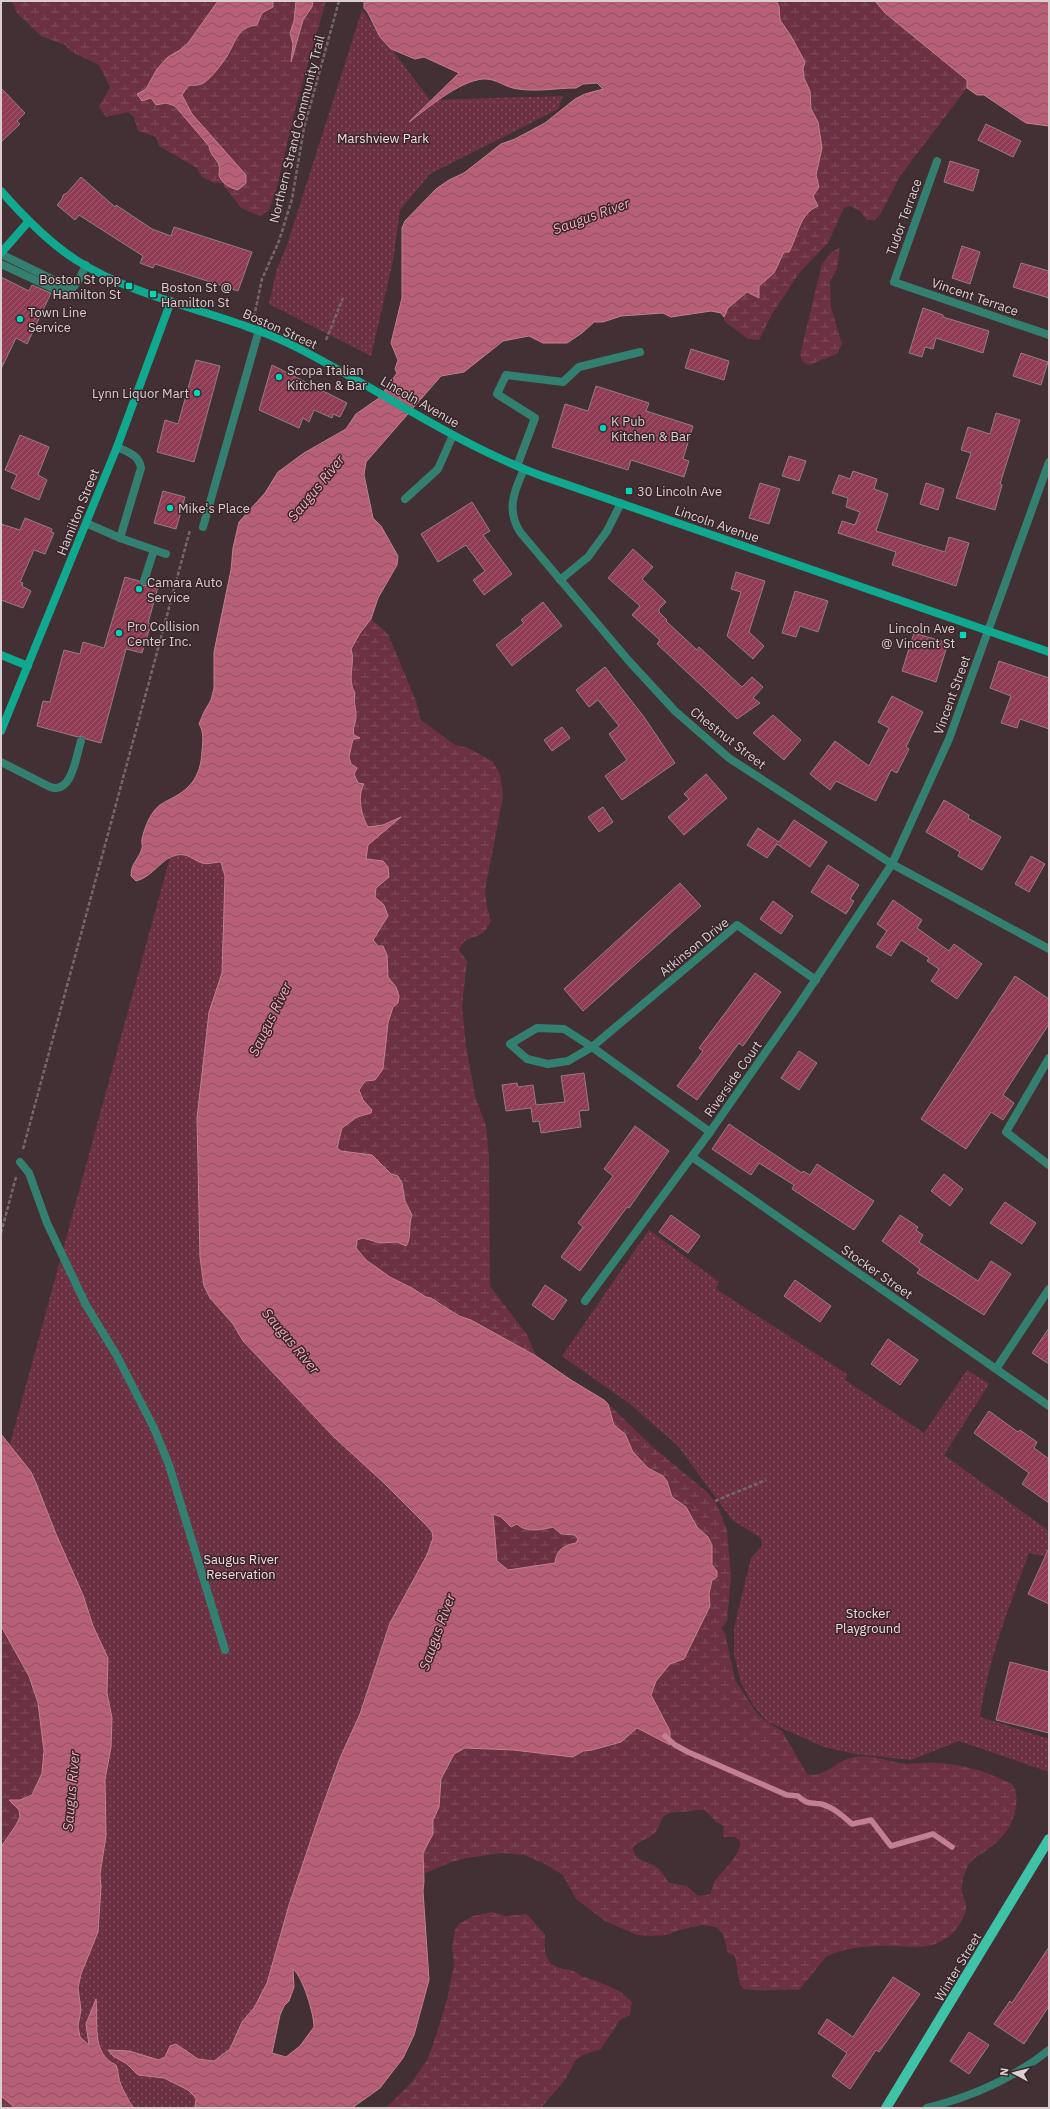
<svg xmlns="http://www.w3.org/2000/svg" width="1050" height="2109" font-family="'IBM Plex Sans',sans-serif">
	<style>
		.wetland { fill: url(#wetland-marsh); fill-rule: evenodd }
		.park { fill: url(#park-dots) }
		.water { fill: url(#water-waves); stroke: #c28092; fill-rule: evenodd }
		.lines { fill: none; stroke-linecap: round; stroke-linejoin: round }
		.stream { stroke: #c28092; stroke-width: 5.5 }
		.building { fill: url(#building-hatch); stroke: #937d82 }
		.path { stroke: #776669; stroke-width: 2.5; stroke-dasharray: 4 2; stroke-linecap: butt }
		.lane { stroke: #348070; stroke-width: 8 }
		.street { stroke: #348070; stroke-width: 8 }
		.secondary { stroke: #10a88f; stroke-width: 8 }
		.primary { stroke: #3ec2a8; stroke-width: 10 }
		.poi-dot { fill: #08d5b5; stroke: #38262a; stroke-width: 1.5 }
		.labels { text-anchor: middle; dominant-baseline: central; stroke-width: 3; stroke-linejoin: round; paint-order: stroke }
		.street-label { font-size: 13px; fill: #daced0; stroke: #38262a }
		.park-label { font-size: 13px; fill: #f6dce1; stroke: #38262a }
		.poi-label { font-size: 13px; fill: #daced0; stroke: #38262a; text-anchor: start }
		.water-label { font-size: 14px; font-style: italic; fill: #f5adbd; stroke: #38262a }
	</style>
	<defs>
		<pattern id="wetland-marsh" width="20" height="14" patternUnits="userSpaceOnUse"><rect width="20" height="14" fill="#6c3142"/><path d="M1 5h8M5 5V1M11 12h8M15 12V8" fill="none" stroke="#804e5c"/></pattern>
		<pattern id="park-dots" width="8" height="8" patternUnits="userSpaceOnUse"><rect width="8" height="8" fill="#6c3142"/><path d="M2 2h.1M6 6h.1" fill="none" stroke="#804e5c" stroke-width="1.8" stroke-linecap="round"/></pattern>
		<pattern id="water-waves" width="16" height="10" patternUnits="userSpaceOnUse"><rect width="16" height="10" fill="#b75f77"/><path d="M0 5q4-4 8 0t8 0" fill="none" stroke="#8e5363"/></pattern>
		<pattern id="building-hatch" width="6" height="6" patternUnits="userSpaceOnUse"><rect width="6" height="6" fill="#903c55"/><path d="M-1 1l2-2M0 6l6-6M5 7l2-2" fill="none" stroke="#9f576c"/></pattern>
	</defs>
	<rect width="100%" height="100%" fill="#433034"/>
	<!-- wetland -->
	<g class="wetland">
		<path d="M12 1H326L297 102 277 187 269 210 260 216 241 208 222 183H214L202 177 197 168 159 146 156 137 138 131 134 117 128 112 106 117 99 107 110 87 99 65 70 51 65 45 41 36 17 13Z"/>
		<path d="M726 1H1049V126L1026 123 989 97 984 95H977L967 88 900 176 880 215 874 220H867L860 211 850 206 844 208 828 243 800 272 772 314 759 340 748 339 724 321Z"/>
		<path d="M840 247 837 269 830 281 831 307 842 344 837 354 809 365 803 362 800 355 822 264 832 252Z"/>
		<path d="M392 555 398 556 397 565 378 598 371 619 388 634 416 701 421 720 455 745 468 748 492 761 500 774 503 796 488 875C483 891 486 905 491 921 489 924 487 929 484 932 474 940 464 936 459 950L467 961 462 1005 466 1046 475 1096 486 1126 489 1157 490 1286 527 1335 536 1356 571 1380 604 1400 654 1448 707 1492 717 1504 727 1530 731 1576 727 1621 721 1629 725 1633 735 1680 755 1711 765 1721 782 1731 807 1774C825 1779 836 1760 854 1757 870 1754 884 1760 899 1763 912 1765 924 1762 936 1763 966 1764 986 1772 1012 1784 1017 1791 1017 1799 1016 1807 1013 1828 1000 1841 984 1852 978 1856 971 1860 968 1866 964 1873 961 1884 962 1893 963 1896 965 1900 966 1904 967 1918 954 1935 942 1941 923 1951 908 1945 889 1946 869 1946 843 1947 826 1957L799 1990C780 1989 763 1992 744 1989L740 1985 735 1956 728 1953 723 1934 716 1927 702 1925 679 1930 667 1935 650 1936 637 1935 605 1921 576 1899 563 1875 543 1863 524 1855 502 1853 466 1858 452 1862 423 1874 419 1835 504 1585 391 1340 279 1061 327 697ZM695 1810H705L716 1822 724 1826 723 1837H736L740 1842C741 1855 722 1871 715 1881 713 1884 712 1889 711 1893L707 1895 698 1896 687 1886 669 1883C666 1879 663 1873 659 1869 650 1861 633 1862 633 1847 640 1840 653 1838 658 1829 661 1823 660 1817 668 1814 675 1811 685 1813 695 1810Z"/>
		<path d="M1 1529 49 1747 1 1977Z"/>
		<path d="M492 1912 506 1916 527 1914 545 1935C544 1952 544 1966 565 1969 571 1970 574 1970 579 1975L609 1986 621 1992 632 2002 630 2015 620 2020 601 2049 583 2055 575 2061 566 2079 541 2108H386L411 2083 427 2060 434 2042 447 2000 454 1964 452 1947 455 1930 459 1924 473 1916Z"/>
		<path d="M1 2076 28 2108H1Z"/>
	</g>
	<!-- park -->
	<g class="park">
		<path d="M362 10 430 100 563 96 558 109 430 174 400 210 393 261 371 356 269 304 277 269 287 245Z"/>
		<path d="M176 855H189L201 863 208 864 221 862 225 876 222 973 216 992 197 1118 200 1257 204 1286 210 1298 233 1324 243 1341 426 1525 432 1532 433 1538 427 1555 390 1623 360 1714 340 1758 289 1905 267 1983 254 2008 242 2022 230 2049 214 2061 198 2059 190 2053 169 2049 165 2057 159 2060 129 2051 109 2050 113 2056 127 2064 138 2075 164 2078 188 2090 193 2094 197 2102 195 2108H134C128 2101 118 2082 119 2072L103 2056 97 2042V2006L86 2024 89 2045 80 2037 78 2026 81 2010 78 1988 86 1958 97 1937 99 1917 100 1874 106 1836 105 1779 111 1747 112 1718 107 1693 108 1658 93 1626 83 1595 56 1534 36 1483 10 1444 170 857Z"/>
		<path d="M649 1230 719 1282 716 1289 847 1374 845 1380 924 1433 967 1370 989 1384 944 1455 1049 1531V1557L1029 1553C1009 1607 988 1660 980 1717L1049 1739V1772L959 1741 911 1760 855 1754 824 1747 766 1721 753 1705 741 1683 734 1654V1628L751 1558 762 1546 761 1538 732 1520 678 1446 630 1404 562 1356Z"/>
	</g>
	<!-- water -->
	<g class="water">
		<path d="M218 1H273V7L262 13 257 25C237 27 236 42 227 56 221 65 213 76 205 82 199 87 193 84 188 86L182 95 192 114 246 175V183L238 190C230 188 221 183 219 175 219 172 220 168 219 165 216 158 210 155 209 146L175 106 166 103 156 105 151 98 142 101 137 94 146 89 157 69 168 57 180 50 188 43Z"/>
		<path d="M296 1H313L312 7 303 20 291 62 293 44 290 33 294 21Z"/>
		<path d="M364 1H776L779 6 780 20 791 36 805 62 803 69 804 78 810 91 811 109 818 122 822 148 816 175 819 187 813 196 818 206C799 214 798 236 789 252H784L774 273 759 286V298L747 292 728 308 724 317 721 313 711 311 671 317 663 313 621 316 603 322H594L582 333 567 343H543L529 336 503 341 464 372 441 376 366 462 364 475 373 518 381 526 398 556 397 565 378 598 371 619 360 633 351 649C356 663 346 679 355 693 353 701 356 707 356 716 356 723 352 728 354 735L360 738 353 739 349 757 351 764 357 768 354 774 358 783 364 784C357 796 361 815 368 827L383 825 401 817 368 845 366 859 383 861 388 867 389 877 376 888 375 897 384 905 388 916 373 940 378 946H383L387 955 388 977 396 987 399 996 398 1003 393 1007 388 1023 383 1069 375 1080 365 1081 359 1090 363 1100 372 1110 371 1113 357 1117 342 1128 337 1148 341 1151 372 1155 391 1174 398 1176 402 1183 405 1201 412 1215C408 1225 412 1237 406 1246L397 1242 380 1243 363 1238 357 1240 356 1248 366 1260 390 1277 412 1288 426 1297 431 1298 459 1316 471 1320 536 1356 571 1380 604 1400 608 1404 614 1425 625 1434 633 1452 648 1468 663 1476 667 1481 672 1497 686 1507 697 1527 708 1537 712 1545V1565L717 1571V1577L712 1580 709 1594 710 1606 684 1659 670 1664 656 1681 651 1695 670 1731V1745L637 1728 621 1742 592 1750 583 1751 573 1757 513 1750 465 1748 454 1754 441 1779 439 1807 433 1820V1834L423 1853 424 1881 423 1891 429 1980 414 2035 403 2058 380 2088 352 2108H195L196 2098 188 2090 164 2078 138 2075 127 2064 113 2056 108 2050 129 2051 159 2060 165 2057 170 2046 176 2044 198 2059 214 2061 230 2049 242 2022 254 2008 267 1983 289 1905 319 1816 340 1758 360 1714 390 1623 427 1555 433 1538 432 1532 426 1525 384 1483 334 1437 243 1341 233 1324 210 1298 204 1286 200 1257 197 1118 209 1012 222 973 225 876 221 862C214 862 209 865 202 863 193 860 188 853 177 855 162 857 153 877 136 881L131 876C131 862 139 860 142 848 143 846 141 842 142 839 144 830 148 819 154 811 160 803 168 801 176 796 195 785 201 771 202 751 203 742 204 731 199 724L204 712 211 700 214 688V652L231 570 233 548 239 522 265 493 278 472 304 453 346 429 356 414 379 398 397 373 395 369 398 360 391 343 402 298V228L405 221 436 189 449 180 464 173 501 144 515 139 545 123 575 99 585 94 603 89 597 83 583 84 576 88C557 88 538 92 518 89 506 88 496 78 483 79 459 81 428 108 409 122L459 73 424 57 415 59 391 49 380 37 368 13 364 8ZM493 1514 501 1517 511 1527 517 1524C526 1533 542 1530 553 1527L561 1534 575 1535 578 1539 576 1543C564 1545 556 1550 555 1563L508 1570 497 1561ZM293 1969C303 1977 314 2014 314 2027L300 2046 286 2057 272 2053 280 2015 284 2006 289 2001 294 1987Z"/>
		<path d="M875 1H1049V126L1026 123 984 95H977L967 88V80L885 13Z"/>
		<path d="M1 1434 31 1472 36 1483 56 1534 83 1595 93 1626 108 1658 107 1693 112 1718 111 1747 105 1779 106 1836 100 1874 101 1887 98 1932 81 1974 78 1988 81 2010 78 2026 80 2037 89 2045 86 2024 96 1999C99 2022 90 2053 116 2065 118 2070 118 2073 119 2078 119 2083 130 2104 134 2108H15L1 2096V1847L16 1825 20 1817 19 1810 9 1800H20L32 1795 42 1773 44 1751 38 1703 29 1676 1 1626Z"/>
	</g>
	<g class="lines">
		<!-- stream -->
		<path class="stream" d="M665 1736 675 1745 688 1752 787 1795 798 1796C808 1805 809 1802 821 1804 833 1807 843 1816 852 1824L871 1820 891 1846 933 1834 952 1847"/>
	</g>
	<!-- building -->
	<g class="building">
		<path d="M1 88 25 113 17 121 20 124 1 142Z"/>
		<path d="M986 124 1021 141 1013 157 978 140Z"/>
		<path d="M950 161 979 170 973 191 944 182Z"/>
		<path d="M81 177 115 207 116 205 152 229 171 236 174 227 252 252 238 291 155 264 153 268 140 263 143 256 79 215 75 220 57 205 62 199 63 195 67 193Z"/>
		<path d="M962 246 980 252 970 284 952 278Z"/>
		<path d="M1021 263 1049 271V298L1013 287Z"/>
		<path d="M1 277 29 291 32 285 51 293 27 344 16 338 1 369Z"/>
		<path d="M923 308 943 315V317L989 331 983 353 936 338 933 349 925 347 922 357 909 353Z"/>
		<path d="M691 349 729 361 724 380 685 368Z"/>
		<path d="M1021 353 1048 362 1041 385 1013 376Z"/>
		<path d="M196 360 220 366 194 462 157 452 165 420 178 424Z"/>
		<path d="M272 365 347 403 340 417 333 414 332 418 314 410 309 422 303 418 299 428 259 410Z"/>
		<path d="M596 386 649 403 646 411 693 426 683 459 689 461 684 477 631 460 628 470 552 447 565 404 588 411Z"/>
		<path d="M996 413 1020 420 1000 484 1002 485 995 510 956 498 971 453 961 450 968 427 990 434Z"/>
		<path d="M20 435 49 447 38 475 47 480 39 500 11 488 17 475 5 470Z"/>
		<path d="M789 456 806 461 799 481 782 476Z"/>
		<path d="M853 471 877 479 874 489 888 494 876 531 945 552 949 537 969 543 956 586 892 565 896 552 838 533 842 521 855 525 860 512 846 507 848 498 832 493 839 475 850 479Z"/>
		<path d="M760 483 780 489 769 524 749 518Z"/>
		<path d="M926 483 944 489 938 510 920 504Z"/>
		<path d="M163 491 185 497 176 529 154 523Z"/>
		<path d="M472 502 490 531 483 535 512 574 484 595 473 580 485 571 466 545 438 562 421 534Z"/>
		<path d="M25 518 52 529 51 532 54 533 45 554 34 550 20 582 23 583 22 586 31 591 23 608 1 600V524L20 530Z"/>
		<path d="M633 549 653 567 642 579 666 602 659 609V612L667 620 666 621 697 650 699 647 742 687 752 677 763 687 753 698 760 703 737 719 657 644 660 640 632 615 640 606 608 578Z"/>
		<path d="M736 572 765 581 749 632 764 646 753 659 727 636 741 592 731 589Z"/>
		<path d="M125 577 139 581 143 586 148 584 158 587 148 623 151 624 142 653 126 649 101 743 86 739 82 736 78 737 37 726 43 701 50 702 64 650 80 654 83 642 104 648Z"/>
		<path d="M795 591 828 601 818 632 800 626 796 637 782 633Z"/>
		<path d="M543 602 562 626 512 666 496 645 524 623 521 620Z"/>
		<path d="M914 633 948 643 936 682 902 671Z"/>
		<path d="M999 661 1049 678V729L1020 719 1017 728 1001 723 1011 696 990 688Z"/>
		<path d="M605 667 644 717 675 763 622 800 605 776 627 760 609 734 619 726 598 700 589 707 576 690Z"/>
		<path d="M892 696 923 712 906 747 909 749 897 773 891 770 876 801 836 781 830 790 810 774 835 741 869 766 889 728 878 722Z"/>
		<path d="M773 715 801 740 784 760 753 733Z"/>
		<path d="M562 727 570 738 552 751 544 740Z"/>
		<path d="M706 774 727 798 684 835 668 817 689 799 684 794Z"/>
		<path d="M944 800 969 815 968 818 1001 837 982 870 958 856 960 852 926 832Z"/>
		<path d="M603 807 613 822 599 832 588 817Z"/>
		<path d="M794 820 827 842 810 867 777 844 767 858 747 845 758 828 779 842Z"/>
		<path d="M1031 856 1045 864 1029 892 1015 884Z"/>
		<path d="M828 865 859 885 850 899 854 901 846 914 811 892Z"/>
		<path d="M680 883 701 906 583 1011 564 989Z"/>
		<path d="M893 900 922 920 917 928 949 951 954 944 982 964 957 999 931 981 939 969 927 961 929 958 901 940 891 956 876 947 887 931 877 924Z"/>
		<path d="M773 901 793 916 781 934 760 919Z"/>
		<path d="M755 973 781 992 743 1046 739 1043 697 1100 677 1086 703 1051 699 1048Z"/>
		<path d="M1015 976 1049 999V1024L1003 1095 1014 1103 1003 1120 991 1112 966 1149 921 1119Z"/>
		<path d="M799 1051 817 1063 799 1090 781 1078Z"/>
		<path d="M584 1073 589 1110 579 1111 581 1127 541 1133 539 1121 533 1122 531 1108 506 1111 502 1085 517 1083 518 1087 533 1085 536 1105 565 1102 561 1076Z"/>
		<path d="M729 1124 802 1173 803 1171 810 1175 817 1164 874 1201 854 1230 792 1189 794 1185 759 1163 751 1175 712 1149Z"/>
		<path d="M635 1126 669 1151 629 1208 627 1207 580 1271 561 1257 583 1227 578 1223 613 1176 604 1169Z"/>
		<path d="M944 1174 963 1189 950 1206 931 1191Z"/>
		<path d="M1005 1202 1036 1223 1022 1244 990 1223Z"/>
		<path d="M671 1215 700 1236 688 1253 659 1232Z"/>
		<path d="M900 1215 918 1227 916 1230 923 1235 919 1242 978 1281 991 1261 1011 1274 984 1315 917 1273 920 1269 882 1241Z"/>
		<path d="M795 1280 831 1306 820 1322 784 1296Z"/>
		<path d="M545 1285 567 1300 553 1320 532 1305Z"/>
		<path d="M1049 1328V1364L1032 1353Z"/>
		<path d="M888 1339 918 1360 900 1385 871 1364Z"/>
		<path d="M989 1411 1018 1432 1020 1430 1037 1442 1034 1448 1049 1459V1503L1022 1484 1029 1473 974 1433Z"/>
		<path d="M1049 1548V1604L1028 1594Z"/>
		<path d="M1010 1662 1049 1672V1733L996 1720Z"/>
		<path d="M1049 1947V2006L1024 2044 994 2024 1010 2001 1012 2003Z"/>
		<path d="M893 1977 920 1994 879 2052 876 2050 850 2089 832 2076 847 2053 818 2033 827 2019 853 2037Z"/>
		<path d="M969 2032 989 2045 969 2074 950 2061Z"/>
	</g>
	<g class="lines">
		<!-- path -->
		<g class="path">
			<path d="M254 317 262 279 279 241 292 199 304 128 339 1"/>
			<path d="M326 340 343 298"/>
			<path d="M23 1149 190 530"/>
			<path d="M1 1233 16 1177"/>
			<path d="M715 1501 766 1480"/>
		</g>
		<!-- lane -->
		<g class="lane">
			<path d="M1 254 72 289"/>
			<path d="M1 264 61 292C76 291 80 277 86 265"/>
			<path d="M117 447C128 452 139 455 141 468L120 538"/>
			<path d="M517 466 535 418 497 394 506 375 563 382 579 367 640 352"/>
			<path d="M405 499 438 469 453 435"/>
			<path d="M86 523 120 538 166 554"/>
			<path d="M203 527 259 330"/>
			<path d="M560 580 588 557 607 531 621 503"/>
			<path d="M144 581 154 550"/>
			<path d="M1 762 50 787C72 795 76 756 81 741"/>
			<path d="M1049 1058 1006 1132 1049 1165"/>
			<path d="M20 1162 29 1173 47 1223 86 1305 117 1356 154 1428 169 1465 225 1650"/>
		</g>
		<!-- street -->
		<g class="street">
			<path d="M937 161 894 282 1049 335"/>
			<path d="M524 469C514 492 506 509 520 532L628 660 675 711 729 758 892 864 1049 949"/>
			<path d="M537 1028 564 1029 592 1047 568 1061 548 1064 527 1059 510 1044Z"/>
			<path d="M710 1132 592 1047 737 925 816 980"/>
			<path d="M692 1157 1049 1406"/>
			<path d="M585 1301 710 1132 800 1003 892 864 949 739 1049 462"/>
			<path d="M996 1369 1049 1289"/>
			<path d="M927 2108C971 2097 1014 2078 1049 2050"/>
		</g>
		<!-- secondary -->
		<g class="secondary">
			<path d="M1 191C23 216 48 242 76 260 144 303 227 312 298 348 380 390 456 444 542 476L1049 652"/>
			<path d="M1 253 29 221"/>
			<path d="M1 655 28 666"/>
			<path d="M1 731 117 447 171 301"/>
		</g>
		<!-- primary -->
		<path class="primary" d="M886 2108 1049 1839"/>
	</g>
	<!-- markers -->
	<g class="poi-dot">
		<rect x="125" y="282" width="8" height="8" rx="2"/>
		<rect x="149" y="290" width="8" height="8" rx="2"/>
		<circle cx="20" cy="319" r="4"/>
		<circle cx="279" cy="377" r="4"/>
		<circle cx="197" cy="393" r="4"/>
		<circle cx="603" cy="428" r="4"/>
		<rect x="625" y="487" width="8" height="8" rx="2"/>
		<circle cx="170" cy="508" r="4"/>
		<circle cx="139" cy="589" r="4"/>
		<circle cx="119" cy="633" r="4"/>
		<rect x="959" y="631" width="8" height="8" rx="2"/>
	</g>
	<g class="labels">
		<!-- street labels -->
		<g class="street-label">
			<text transform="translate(297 129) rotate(-76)">Northern Strand Community Trail</text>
			<text transform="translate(904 217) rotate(-70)">Tudor Terrace</text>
			<text transform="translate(975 297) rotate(19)">Vincent Terrace</text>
			<text transform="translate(280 329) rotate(24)">Boston Street</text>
			<text transform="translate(420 402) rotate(30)">Lincoln Avenue</text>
			<text transform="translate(78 512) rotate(-68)">Hamilton Street</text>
			<text transform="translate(717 524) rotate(19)">Lincoln Avenue</text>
			<text transform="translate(952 695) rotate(-70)">Vincent Street</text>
			<text transform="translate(728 738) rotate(38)">Chestnut Street</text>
			<text transform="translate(694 947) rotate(-39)">Atkinson Drive</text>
			<text transform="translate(733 1079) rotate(-55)">Riverside Court</text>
			<text transform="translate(877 1272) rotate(35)">Stocker Street</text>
			<text transform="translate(958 1967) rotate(-59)">Winter Street</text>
		</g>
		<!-- park labels -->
		<g class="park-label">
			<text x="383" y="138">Marshview Park</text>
			<text x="241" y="1559">Saugus River<tspan x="241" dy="15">Reservation</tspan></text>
			<text x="868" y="1613">Stocker<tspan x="868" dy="15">Playground</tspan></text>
		</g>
		<!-- poi labels -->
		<g class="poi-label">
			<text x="121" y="279" text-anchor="end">Boston St opp<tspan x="121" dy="15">Hamilton St</tspan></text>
			<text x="161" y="287">Boston St @<tspan x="161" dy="15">Hamilton St</tspan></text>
			<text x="28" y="312">Town Line<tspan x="28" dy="15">Service</tspan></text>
			<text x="287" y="370">Scopa Italian<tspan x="287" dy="15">Kitchen &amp; Bar</tspan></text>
			<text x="189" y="393" text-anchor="end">Lynn Liquor Mart</text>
			<text x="611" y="421">K Pub<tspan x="611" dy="15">Kitchen &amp; Bar</tspan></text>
			<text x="637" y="491">30 Lincoln Ave</text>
			<text x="178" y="508">Mike's Place</text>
			<text x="147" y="582">Camara Auto<tspan x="147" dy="15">Service</tspan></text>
			<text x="127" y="626">Pro Collision<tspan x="127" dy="15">Center Inc.</tspan></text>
			<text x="955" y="628" text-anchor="end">Lincoln Ave<tspan x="955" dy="15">@ Vincent St</tspan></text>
		</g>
		<!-- water labels -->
		<g class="water-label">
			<text transform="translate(591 216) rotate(-20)">Saugus River</text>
			<text transform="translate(316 488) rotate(-51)">Saugus River</text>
			<text transform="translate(270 1019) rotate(-64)">Saugus River</text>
			<text transform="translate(291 1341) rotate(50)">Saugus River</text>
			<text transform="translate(437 1632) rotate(-70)">Saugus River</text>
			<text transform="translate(71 1791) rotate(-85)">Saugus River</text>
		</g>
	</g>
	<!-- border -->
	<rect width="1050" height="2109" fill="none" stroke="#daced0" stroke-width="4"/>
	<!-- north arrow -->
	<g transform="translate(1014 2073) rotate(277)" stroke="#38262a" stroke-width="3" paint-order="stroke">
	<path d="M0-3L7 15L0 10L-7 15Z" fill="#daced0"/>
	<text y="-6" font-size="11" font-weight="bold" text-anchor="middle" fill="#daced0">N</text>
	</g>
</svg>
